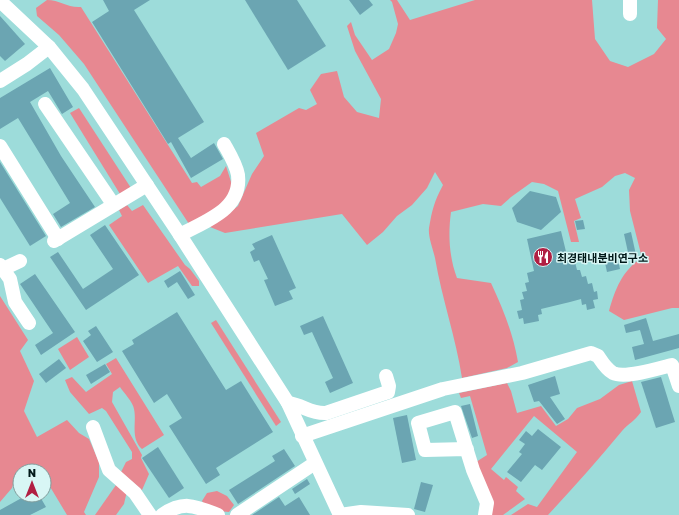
<svg xmlns="http://www.w3.org/2000/svg" width="679" height="515" font-family="'Golos Text','Noto Sans KR',sans-serif">
	<style>
		.green { fill: #e78891 }
		.building { fill: #6ba5b2 }
		.lines { fill: none; stroke-linecap: round; stroke-linejoin: round }
		.minor { stroke: #fff; stroke-width: 14 }
		.labels { text-anchor: middle; dominant-baseline: central; stroke-width: 3; stroke-linejoin: round; paint-order: stroke }
		.poi-label { font-size: 11px; font-weight: bold; fill: #011919; stroke: #d8f6f5; text-anchor: start }
	</style>
	<rect width="100%" height="100%" fill="#9ddcda"/>
	<!-- green -->
	<g class="green">
		<path d="M47 0C60 0 67 8 81 7L192 183 197 182 201 187 220 176 226 166 232 185 225 203 189 224 84 64 59 35 37 16 36 8Z"/>
		<path d="M390 0H397L410 20 475 0H592L595 39 610 61 628 67 654 54 666 39 657 28 658 0H679V308H672L624 320 609 311C615 290 622 270 642 258L630 211 629 190 635 178 625 173 615 176 602 187 575 199 581 218 574 221 579 242H571L558 191 544 184 532 182 511 197 501 206 483 204 451 212C448 234 449 257 457 278L491 283C503 309 513 333 518 362L507 368 462 378C456 338 442 299 435 258 433 249 428 237 429 228 432 210 434 202 443 185L435 172 427 188 412 205 397 216 383 232 367 245 342 214 225 233 210 227 238 206 252 174 264 156 256 133 299 108 306 110 317 104 310 90 321 74 337 71 344 97 357 112 379 118 381 99 355 51 347 26 351 22 355 35 372 60 389 49 396 33 398 24 392 2Z"/>
		<path d="M79 108 131 188 120 194 70 113Z"/>
		<path d="M127 205 132 211 143 205 185 265 190 269 199 281V286H192L178 266 148 283 109 225 122 216 119 210Z"/>
		<path d="M0 296 28 340 20 351 34 381 24 411 37 437 67 420 79 433 89 439 99 462V477L84 512 86 515H67L49 485 44 482V471H17L12 488 0 502Z"/>
		<path d="M216 320 281 422 276 426 211 323Z"/>
		<path d="M77 337 89 357 70 370 58 349Z"/>
		<path d="M116 358 164 435 142 449C130 438 137 422 134 409 133 402 124 393 120 387L113 392 112 402 142 455 141 458 149 474 142 490 121 472 126 462 132 459V452L106 411 102 408 89 414 70 392 65 380 72 377 86 392 112 374 106 364Z"/>
		<path d="M632 381 641 412C634 422 629 423 622 431 598 460 573 488 548 515H511L528 504 537 507 577 452 534 416 491 469 504 480 506 477 518 487 516 491 525 499 503 515H490L476 462 487 455 470 396 461 398 459 393 507 383 511 391 517 413 541 406 556 426 568 419 577 408 600 399 619 385Z"/>
		<path d="M116 485 127 491 124 504 116 515H95Z"/>
		<path d="M217 491 227 496 234 505 229 512C218 511 208 511 202 501L207 493Z"/>
	</g>
	<!-- building -->
	<g class="building">
		<path d="M103 0H150L134 10 204 122 178 138 191 158 214 143 223 159 191 178 171 142 168 144 92 22 109 11Z"/>
		<path d="M245 0H297L326 46 288 70Z"/>
		<path d="M349 0H369L373 5 360 15Z"/>
		<path d="M0 16 25 44 5 61 0 56Z"/>
		<path d="M50 68 73 107 62 114 48 91 30 102 61 156 95 207 61 227 53 214 70 203 18 118 0 129V98Z"/>
		<path d="M0 162 46 236 30 246 0 198Z"/>
		<path d="M530 191 556 197 561 212 541 230 517 222 512 208Z"/>
		<path d="M583 220 585 229 577 230 575 221Z"/>
		<path d="M105 225 139 275 86 310 50 257 58 252 83 289 113 269 90 235Z"/>
		<path d="M561 231 569 264 575 262 577 270H580L582 277 586 276 588 284 592 283 594 292 597 291 598 299 593 300 595 308 587 310 586 304 582 305 581 299 570 302 541 309 542 314 538 315 539 321 524 324 523 318 519 319 517 311 522 310 520 300 524 299 522 292 527 291 525 283 529 282 527 273 534 271 527 239Z"/>
		<path d="M631 232 636 255 629 257 624 234Z"/>
		<path d="M272 235 296 288 289 291 293 299 275 306 264 280 268 279 259 260 254 262 250 252 255 249 252 244Z"/>
		<path d="M618 260 620 269 607 272 605 263Z"/>
		<path d="M180 271 195 295 188 299 177 282 168 288 164 281Z"/>
		<path d="M35 274 75 332 41 355 35 345 53 333 20 284Z"/>
		<path d="M177 312 226 390 241 381 273 432 216 468 220 475 206 484 169 426 182 418 167 394 154 403 122 351 134 344 132 340Z"/>
		<path d="M323 316 353 383 330 393 325 382 333 378 312 332 304 335 300 326Z"/>
		<path d="M646 318 653 341 679 334V348L635 360 632 347 644 344 640 330 626 333 624 325Z"/>
		<path d="M96 326 113 352 97 362 83 341 91 335 88 331Z"/>
		<path d="M59 359 66 368 46 383 39 374Z"/>
		<path d="M105 364 110 372 91 384 86 375Z"/>
		<path d="M555 376 560 394 550 397 565 419 557 424 539 401 534 402 528 385Z"/>
		<path d="M661 377 675 422 656 428 641 382Z"/>
		<path d="M470 404 478 436 472 438 461 406Z"/>
		<path d="M407 415 416 460 402 463 393 418Z"/>
		<path d="M538 429 561 447 542 470 535 465 521 482 507 472 522 454 519 452 525 444 519 440 526 431 532 436Z"/>
		<path d="M158 447 184 488 169 498 142 458Z"/>
		<path d="M284 449 295 466 238 504 229 490 275 461 272 456Z"/>
		<path d="M307 479 310 484 295 494 292 489Z"/>
		<path d="M421 482 433 485 425 512 414 509Z"/>
		<path d="M27 495H39L46 507 30 515H0V510Z"/>
		<path d="M279 497 285 506 299 497 310 515H252Z"/>
	</g>
	<g class="lines">
		<!-- minor -->
		<g class="minor">
			<path d="M0 1 49 47 83 89 180 235 288 403 340 515"/>
			<path d="M630 14V0"/>
			<path d="M0 81 27 64 49 47"/>
			<path d="M45 104 113 204"/>
			<path d="M0 146 58 239"/>
			<path d="M180 235C205 221 242 210 238 175 236 164 229 153 224 144"/>
			<path d="M54 241 147 185"/>
			<path d="M0 265 10 279 15 302 29 323"/>
			<path d="M3 269 20 261"/>
			<path d="M288 403C303 405 311 414 326 413L388 392 389 386 386 376"/>
			<path d="M93 427 109 470 135 493 150 515"/>
			<path d="M302 436 443 389 522 373 591 353 598 356C602 362 606 369 613 373 625 379 659 368 672 365L679 386"/>
			<path d="M467 449 425 450 418 423 455 412 473 470 487 503 485 515"/>
			<path d="M162 515C184 500 195 506 218 515"/>
			<path d="M237 515 315 463"/>
			<path d="M340 515 361 512 408 515"/>
		</g>
	</g>
	<!-- icons -->
	<defs>
		<symbol id="restaurant-disc" viewBox="-11 -11 22 22"><circle r="9.5" fill="#b11f43" stroke="#d8f6f5"/><path d="M-5-6h1v4h1v-4h1v4h1v-4h1v5L-1.5 .5V6h-2V.5L-5-1ZM5-6V6H3V1.5H1.5Q1.5-4 5-6Z" fill="#fff"/></symbol>
	</defs>
	<g fill-rule="evenodd">
		<use href="#restaurant-disc" x="532" y="246" width="22" height="22"/>
	</g>
	<g class="labels">
		<!-- poi labels -->
		<g class="poi-label">
			<text x="557" y="257">최경태내분비연구소</text>
		</g>
	</g>
	<!-- north arrow -->
	<g transform="translate(32 483)"><circle r="19" fill="#d8f6f5" stroke="#829e9d"/>
	<path d="M0-3L7 15L0 10L-7 15Z" fill="#b11f43"/>
	<text y="-6" font-size="11" font-weight="bold" text-anchor="middle" fill="#011919">N</text>
	</g>
</svg>
